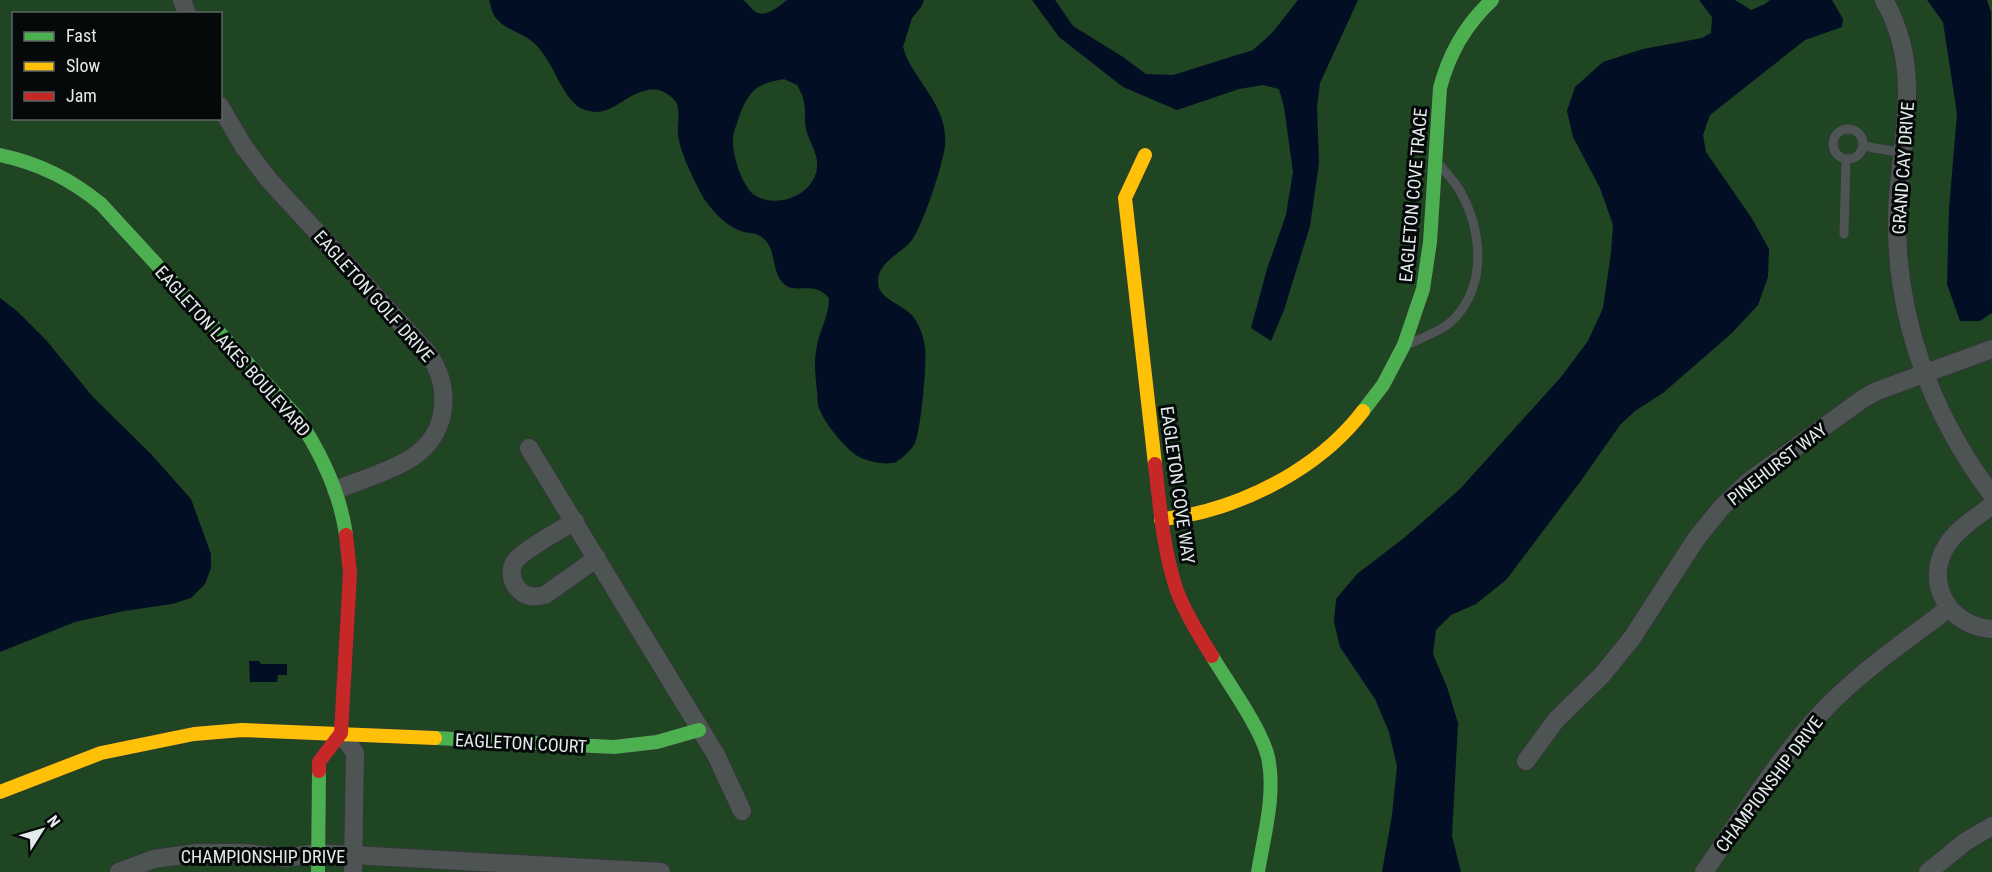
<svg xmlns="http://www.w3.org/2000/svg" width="1992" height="872" font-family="'Roboto Condensed',sans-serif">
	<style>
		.green { fill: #1f4522; fill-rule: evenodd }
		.water { fill: #020e23; fill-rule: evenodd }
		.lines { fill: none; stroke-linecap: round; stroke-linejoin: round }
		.lane-casing { stroke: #343838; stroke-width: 10 }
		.street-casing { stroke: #343838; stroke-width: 20 }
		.fast-casing { stroke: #343838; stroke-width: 15 }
		.slow-casing { stroke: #343838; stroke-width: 15 }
		.jam-casing { stroke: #343838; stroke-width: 15 }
		.lane { stroke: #4e5354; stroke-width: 9 }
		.street { stroke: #4e5354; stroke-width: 18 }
		.fast { stroke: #4caf50; stroke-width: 14 }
		.slow { stroke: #ffc107; stroke-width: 14 }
		.jam { stroke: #c62828; stroke-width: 14 }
		.labels { text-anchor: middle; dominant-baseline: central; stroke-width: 6; stroke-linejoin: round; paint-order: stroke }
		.street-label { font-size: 18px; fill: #e3ebeb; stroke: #050909 }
	</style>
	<rect width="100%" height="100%" fill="#171d1e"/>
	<!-- green -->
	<path class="green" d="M0 0H1992V872H0ZM14 14H220V118H14Z"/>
	<!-- water -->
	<g class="water">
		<path d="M489 0H743C747 3 751 8 754 11 765 19 778 7 787 0H924L921 7 912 18 903 47C909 70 931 91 940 114 944 124 946 135 945 146 943 164 923 225 912 240 902 253 878 262 878 281 877 300 905 304 914 318 920 326 924 338 925 348 927 363 921 429 915 443 913 448 902 459 896 462 886 466 865 461 856 455 843 446 822 420 818 405 817 400 818 396 817 391 815 369 813 360 819 337 823 324 829 313 829 298 813 280 796 295 784 284 771 272 777 251 764 239 757 232 752 234 744 232 727 227 712 211 703 197 694 180 680 153 678 134 677 123 681 112 676 102 674 98 666 93 662 91 637 83 618 111 598 112 590 112 579 109 574 103 557 85 552 59 533 42 522 33 504 29 495 17 492 13 491 5 489 0ZM784 79 797 85C800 90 803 96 804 102 806 111 804 121 806 129 809 142 819 155 817 168 814 194 779 209 756 196 743 189 732 155 733 139 733 132 737 124 739 117 749 90 756 84 784 79Z"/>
		<path d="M1032 0H1055L1073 26 1123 57 1146 74 1173 75 1253 50 1272 33 1298 0H1358L1320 83 1317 107 1319 163 1310 226 1284 310 1271 341 1251 328 1267 269 1286 215 1293 172 1284 107 1279 89 1263 85 1239 89 1177 110 1123 87 1059 37Z"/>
		<path d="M1699 0H1735L1751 10 1765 4 1770 0H1832L1843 19 1842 27 1805 40 1710 115 1703 135 1706 152 1751 217 1769 249 1768 277 1758 305 1732 333 1663 393 1635 411 1620 425 1580 482 1506 580 1476 604 1451 615 1436 630 1433 654 1447 687 1458 723 1452 836 1461 872H1382L1392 815 1397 766 1389 732 1375 699 1340 647 1334 622 1336 599 1357 574 1404 538 1460 489 1561 377 1588 341 1603 308 1611 253 1613 225 1600 188 1573 137 1567 111 1575 87 1603 62 1643 49 1702 38 1711 33 1712 17Z"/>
		<path d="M1927 0H1987L1991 12 1992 313 1980 321H1960L1947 284 1949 209 1957 114 1943 22Z"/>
		<path d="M0 298 17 311 46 340 93 397 151 454 191 499 211 554V568L205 584 191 598 172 604 124 611 75 622 0 652Z"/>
		<path d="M249 661H259L261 664H287V675H278L277 682H250Z"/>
	</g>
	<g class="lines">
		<defs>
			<g id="lane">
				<circle cx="1848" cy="144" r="15"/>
				<path d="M1863 146 1903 153"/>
				<path d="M1844 234 1846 159"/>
				<path d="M1411 343C1426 336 1444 330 1455 318 1487 283 1482 230 1460 191 1455 182 1447 174 1440 165"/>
			</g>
			<g id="street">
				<path d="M182 0 187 14"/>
				<path d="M1884 0C1926 74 1898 141 1897 219 1896 320 1932 415 1992 495"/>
				<path d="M220 106 244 147 269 180 426 351C452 384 450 432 413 457 392 471 360 480 336 490"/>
				<path d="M529 448 716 755 742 811"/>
				<path d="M1992 505C1977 517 1957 529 1947 545 1923 582 1949 627 1992 629"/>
				<path d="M575 521C559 531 528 547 516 560 509 569 511 582 519 590 527 598 535 597 545 595L597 558"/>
				<path d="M341 733 355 753 353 872"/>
				<path d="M1526 761 1556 720 1602 675 1632 638 1696 539 1721 508 1749 481 1864 398 1877 391 1992 349"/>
				<path d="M119 872 154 859 197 853H247L286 858 317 853 661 872"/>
				<path d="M1704 872C1741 819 1776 761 1821 713 1858 673 1906 641 1949 608"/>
				<path d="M1928 872 1965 842 1992 826"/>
			</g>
			<g id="fast">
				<path d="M0 155C39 163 71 179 101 204L297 417C321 453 340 492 346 535"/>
				<path d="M1363 411 1383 385 1404 345 1423 289 1430 242 1440 88C1449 53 1465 25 1492 0"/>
				<path d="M1212 656C1228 683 1261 728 1268 757 1276 794 1264 835 1258 872"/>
				<path d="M435 738 614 747 657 742 699 730"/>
				<path d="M318 872 319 771"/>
			</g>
			<g id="slow">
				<path d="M1145 155 1125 198 1155 464"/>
				<path d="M1161 520C1176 517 1191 515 1206 511 1265 495 1326 460 1363 411"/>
				<path d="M0 792 101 753 194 734 242 730 435 738"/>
			</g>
			<g id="jam">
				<path d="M1155 464C1160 507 1163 550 1177 591 1186 614 1199 635 1212 656"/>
				<path d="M319 771V762L341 733 350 573 346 535"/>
			</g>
		</defs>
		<!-- lane casing -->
		<use href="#lane" class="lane-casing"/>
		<!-- street casing -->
		<use href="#street" class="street-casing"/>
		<!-- fast casing -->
		<use href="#fast" class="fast-casing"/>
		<!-- slow casing -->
		<use href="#slow" class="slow-casing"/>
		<!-- jam casing -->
		<use href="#jam" class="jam-casing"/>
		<!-- lane -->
		<use href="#lane" class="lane"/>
		<!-- street -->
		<use href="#street" class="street"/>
		<!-- fast -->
		<use href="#fast" class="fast"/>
		<!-- slow -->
		<use href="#slow" class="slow"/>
		<!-- jam -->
		<use href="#jam" class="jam"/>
	</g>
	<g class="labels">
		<!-- street labels -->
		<g class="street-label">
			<text transform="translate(1903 168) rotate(-86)">GRAND CAY DRIVE</text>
			<text transform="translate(1413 195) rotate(-85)">EAGLETON COVE TRACE</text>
			<text transform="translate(374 296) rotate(48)">EAGLETON GOLF DRIVE</text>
			<text transform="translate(233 351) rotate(48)">EAGLETON LAKES BOULEVARD</text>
			<text transform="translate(1777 464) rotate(-38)">PINEHURST WAY</text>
			<text transform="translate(1178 485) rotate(82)">EAGLETON COVE WAY</text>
			<text transform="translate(521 743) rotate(3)">EAGLETON COURT</text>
			<text transform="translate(1769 784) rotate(-53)">CHAMPIONSHIP DRIVE</text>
			<text x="263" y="856">CHAMPIONSHIP DRIVE</text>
		</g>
	</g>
	<!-- legend -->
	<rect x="12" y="12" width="210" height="108" fill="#050909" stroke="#5e6363" stroke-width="1.5"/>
	<rect x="24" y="32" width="30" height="9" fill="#4caf50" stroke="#5e6363" stroke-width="1.5"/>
	<text x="66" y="42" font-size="18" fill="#e3ebeb">Fast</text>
	<rect x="24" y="62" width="30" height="9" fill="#ffc107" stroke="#5e6363" stroke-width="1.5"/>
	<text x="66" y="72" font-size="18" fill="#e3ebeb">Slow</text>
	<rect x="24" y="92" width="30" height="9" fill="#c62828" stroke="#5e6363" stroke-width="1.5"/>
	<text x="66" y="102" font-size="18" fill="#e3ebeb">Jam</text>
	<!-- north arrow -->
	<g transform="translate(42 830) rotate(53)" stroke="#050909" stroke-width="4.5" paint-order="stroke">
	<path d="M0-4.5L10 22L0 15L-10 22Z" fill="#e3ebeb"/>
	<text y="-9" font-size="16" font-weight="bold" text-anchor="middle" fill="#e3ebeb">N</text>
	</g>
</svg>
